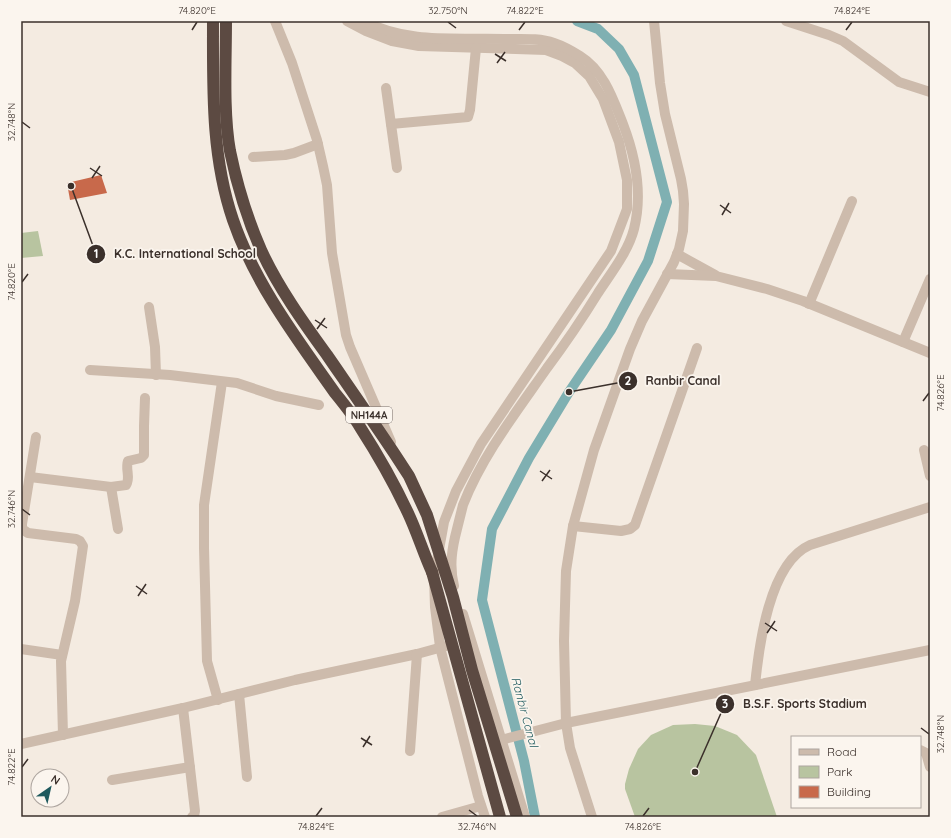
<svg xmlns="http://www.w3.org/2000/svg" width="951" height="838" font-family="Quicksand,sans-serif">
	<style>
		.green { fill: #b8c4a0 }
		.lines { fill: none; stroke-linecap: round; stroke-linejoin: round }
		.canal { stroke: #7fb0b2; stroke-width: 10 }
		.building { fill: #c8694b }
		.minor { stroke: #cdbbac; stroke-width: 10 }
		.highway { stroke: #5c4a42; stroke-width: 12 }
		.highway-bridge { stroke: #5c4a42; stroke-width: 12 }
		.ticks { fill: none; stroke: #3b302b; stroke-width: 1.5 }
		.labels { text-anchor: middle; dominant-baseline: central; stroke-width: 3.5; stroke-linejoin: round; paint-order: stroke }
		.shield { fill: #fbf5ee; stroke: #756b66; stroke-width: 1 }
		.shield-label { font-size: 10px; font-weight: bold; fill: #3b302b }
		.water-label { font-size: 12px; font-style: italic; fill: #1f5a5e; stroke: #fbf5ee }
		.leader { fill: none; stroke: #3b302b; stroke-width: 1.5 }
		.callout-dot { fill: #3b302b; stroke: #fbf5ee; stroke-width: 1.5 }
		.mark-label { font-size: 12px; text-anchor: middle; font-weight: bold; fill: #fff }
		.callout-label { font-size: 12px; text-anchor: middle; font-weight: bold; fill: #3b302b; stroke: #fbf5ee; stroke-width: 3.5; stroke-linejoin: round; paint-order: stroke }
		.neatline { fill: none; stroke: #3b302b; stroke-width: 1.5 }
		.ticks-label { font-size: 10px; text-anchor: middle; fill: #3b302b }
	</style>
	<rect width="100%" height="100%" fill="#f4ebe1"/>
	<!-- green -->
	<g class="green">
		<path d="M38 231 43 256 21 258V233Z"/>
		<path d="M695 724 715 726 737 735 756 755 777 817H635L625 789V784L629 769 638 749 651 735 673 725Z"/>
	</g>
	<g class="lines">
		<!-- canal -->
		<path class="canal" d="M535 817 524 761 482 600 492 529 529 458 569 392 611 330 648 261 667 202 634 75 619 49 598 29 577 21"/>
	</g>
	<!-- building -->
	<path class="building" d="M101 175 107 193 70 200 67 183Z"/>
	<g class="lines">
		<!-- minor -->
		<g class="minor">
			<path d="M275 21 292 63 317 140 323 166 327 185 332 253 346 335 350 347 391 442"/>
			<path d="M347 21 366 31 392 41 419 46 546 50 562 56 575 63 589 76 603 99 619 142 627 180V209L611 251 481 444 456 491 444 522 434 577 435 607 440 647 478 796 485 817"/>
			<path d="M364 21C408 45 460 37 509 39 524 39 540 38 554 43 563 46 572 51 580 56 604 71 613 99 623 124 636 158 643 193 634 229 628 252 611 273 598 293 582 319 565 344 547 368 517 411 482 456 463 505 461 513 459 521 457 529 452 548 449 566 454 586"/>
			<path d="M786 21 829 35 843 41 899 82 930 92"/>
			<path d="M386 88 397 168"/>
			<path d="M391 124 468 117 470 110 476 48"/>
			<path d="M253 157 285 155 294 153 318 144"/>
			<path d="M677 254 715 275"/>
			<path d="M667 274 716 276 767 289 803 301 930 353"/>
			<path d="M809 304 852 201"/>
			<path d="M149 307 155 347 156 375"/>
			<path d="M903 342 930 279"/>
			<path d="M90 370 170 375 237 383 276 396 319 405"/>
			<path d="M36 437 22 524V529L28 533 76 539 80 541 83 546 75 601 61 661 63 735"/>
			<path d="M924 450 930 476"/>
			<path d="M30 477 111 487 126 485C131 478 125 469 128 461L141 458 144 455V426L145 398"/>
			<path d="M111 487 118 529"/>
			<path d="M573 526 621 531 630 529 635 525 697 348"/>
			<path d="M463 614 525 817"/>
			<path d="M21 649 62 655"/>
			<path d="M755 685C759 646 769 563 810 545L930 507"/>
			<path d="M239 694 247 777"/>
			<path d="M218 700 207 661 204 548V505L222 382"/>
			<path d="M183 708 195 811 194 816 192 817"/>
			<path d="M501 740 566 723 930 650"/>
			<path d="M21 744 183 708 295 680 417 654 446 646"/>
			<path d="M920 750 926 753 930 767"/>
			<path d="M410 751 417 654"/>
			<path d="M112 780 190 767"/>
			<path d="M442 817 481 806"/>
			<path d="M592 817 570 748 566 723 564 641 566 571 573 526 594 450 630 349 642 321 674 262 679 249 683 231 684 204 683 191 681 179 665 114 660 83 654 21"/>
		</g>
		<!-- highway -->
		<path class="highway" d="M213 21C213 88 211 156 233 220 255 284 297 339 335 393 344 404 353 415 360 427 378 455 394 483 408 513 417 532 423 552 432 572"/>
		<!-- highway-bridge -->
		<g class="highway-bridge">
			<path d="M226 21C226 62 223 112 230 151 237 185 247 218 261 250 278 287 303 322 327 355 349 387 372 420 394 453L409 476 427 515 453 597 472 670 517 817"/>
			<path d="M432 572 500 817"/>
		</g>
	</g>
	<!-- ticks -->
	<path class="ticks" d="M448 22 456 28M192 30 197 22M519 30 525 22M846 30 852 22M495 54 506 61M497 63 505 52M22 122 30 128M90 168 102 176M92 178 100 166M720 205 731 213M722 215 729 203M22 282 28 274M315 320 327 328M317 329 325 318M923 401 929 393M540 471 552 479M542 481 550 470M22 509 30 515M136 586 147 594M138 596 146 584M765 623 777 631M767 633 775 621M921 728 929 734M361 738 372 745M363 747 370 736M22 767 28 759M469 810 477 816M316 816 322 808M643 816 649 808"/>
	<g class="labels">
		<!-- shield labels -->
		<rect class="shield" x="346" y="407" width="46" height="16" rx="3"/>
		<g class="shield-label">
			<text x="369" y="415">NH144A</text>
		</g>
		<!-- water labels -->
		<g class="water-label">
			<text transform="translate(525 712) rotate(75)">Ranbir Canal</text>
		</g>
	</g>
	<!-- callouts -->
	<path class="leader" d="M71 186L96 254M569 392L628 381M695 772L725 704"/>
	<g class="callout-dot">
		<circle cx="71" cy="186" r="4"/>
		<circle cx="569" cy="392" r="4"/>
		<circle cx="695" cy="772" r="4"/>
		<circle cx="96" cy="254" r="10"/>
		<circle cx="628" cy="381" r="10"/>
		<circle cx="725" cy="704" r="10"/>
	</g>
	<g class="mark-label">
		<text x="96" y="258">1</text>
		<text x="628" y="385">2</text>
		<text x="725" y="708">3</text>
	</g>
	<g class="callout-label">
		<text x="185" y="258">K.C. International School</text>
		<text x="683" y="385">Ranbir Canal</text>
		<text x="805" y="708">B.S.F. Sports Stadium</text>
	</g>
	<!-- border -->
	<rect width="951" height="838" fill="none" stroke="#fbf5ee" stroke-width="44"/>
	<!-- legend -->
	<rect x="791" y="736" width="130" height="72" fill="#fbf5ee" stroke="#aea6a0"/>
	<rect x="799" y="749" width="20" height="6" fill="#cdbbac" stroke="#aea6a0"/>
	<text x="827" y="756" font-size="12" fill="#3b302b">Road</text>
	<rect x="799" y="766" width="20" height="12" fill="#b8c4a0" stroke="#aea6a0"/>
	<text x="827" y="776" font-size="12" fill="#3b302b">Park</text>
	<rect x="799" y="786" width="20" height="12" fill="#c8694b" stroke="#aea6a0"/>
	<text x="827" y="796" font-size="12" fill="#3b302b">Building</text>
	<!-- north arrow -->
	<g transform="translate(50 788) rotate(34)"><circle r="19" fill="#fbf5ee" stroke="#aea6a0"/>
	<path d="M0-3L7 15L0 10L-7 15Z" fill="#1f5a5e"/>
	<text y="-6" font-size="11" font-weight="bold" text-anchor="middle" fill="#3b302b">N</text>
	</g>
	<rect x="22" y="22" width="907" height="794" class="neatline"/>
	<g class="ticks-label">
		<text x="197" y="14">74.820°E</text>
		<text x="448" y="14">32.750°N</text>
		<text x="525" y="14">74.822°E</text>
		<text x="852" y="14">74.824°E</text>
		<text transform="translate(11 122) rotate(-90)" y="4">32.748°N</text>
		<text transform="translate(11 282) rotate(-90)" y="4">74.820°E</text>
		<text transform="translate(940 393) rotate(-90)" y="4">74.826°E</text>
		<text transform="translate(11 509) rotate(-90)" y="4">32.746°N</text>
		<text transform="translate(940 734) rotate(-90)" y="4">32.748°N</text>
		<text transform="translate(11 767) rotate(-90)" y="4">74.822°E</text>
		<text x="316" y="830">74.824°E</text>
		<text x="477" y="830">32.746°N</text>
		<text x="643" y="830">74.826°E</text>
	</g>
</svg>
